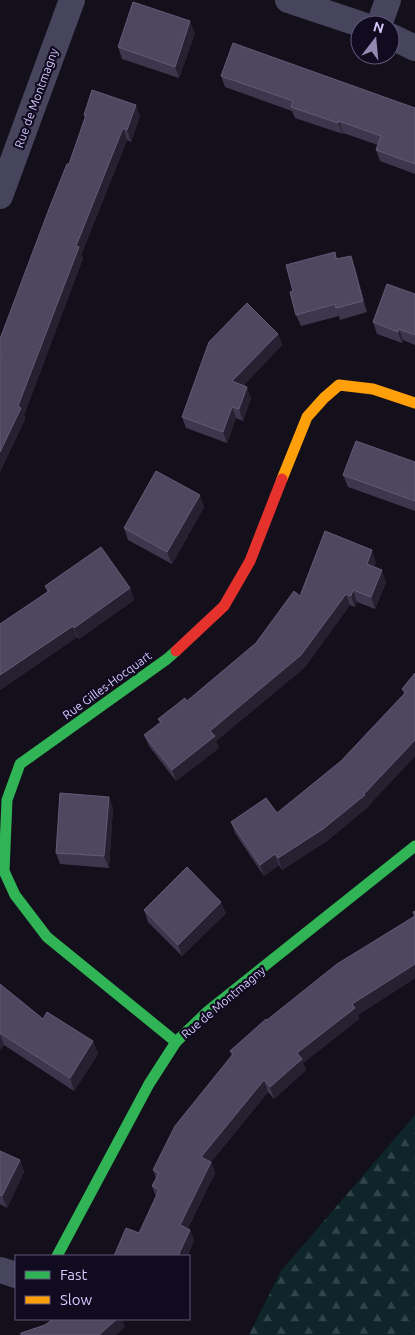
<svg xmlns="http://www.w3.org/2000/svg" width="415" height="1335" font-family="Ubuntu,sans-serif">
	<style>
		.forest { fill: url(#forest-firs) }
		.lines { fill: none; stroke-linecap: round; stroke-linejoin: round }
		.street { stroke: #47445d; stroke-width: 26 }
		.fast { stroke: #30b455; stroke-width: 11 }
		.slow { stroke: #ff9f0a; stroke-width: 11 }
		.jam { stroke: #e5322d; stroke-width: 11 }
		.wall { fill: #3c374c }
		.shaded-wall { fill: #252130 }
		.building { fill: #4d475f; stroke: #625b78 }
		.labels { text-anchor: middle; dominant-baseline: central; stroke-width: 4.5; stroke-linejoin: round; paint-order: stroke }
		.street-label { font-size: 12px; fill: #d5caff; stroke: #110b20 }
	</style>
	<defs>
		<pattern id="forest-firs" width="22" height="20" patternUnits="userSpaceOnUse" patternTransform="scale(1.25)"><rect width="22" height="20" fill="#0e2629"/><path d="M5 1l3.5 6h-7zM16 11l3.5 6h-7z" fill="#304449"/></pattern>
	</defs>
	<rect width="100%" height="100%" fill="#13101b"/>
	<!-- forest -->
	<path class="forest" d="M415 1115V1335H249L281 1271Z"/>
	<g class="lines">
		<!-- street -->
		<g class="street">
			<path d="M288 0 363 25"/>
			<path d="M379 25 388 0"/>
			<path d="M390 36 415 48"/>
			<path d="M0 196 72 0"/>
			<path d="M0 1270 16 1275"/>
		</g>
		<!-- fast -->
		<g class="fast">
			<path d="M176 651 167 659 20 764 7 800 4 871 15 895 47 937 176 1042"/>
			<path d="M57 1256 149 1084 176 1042 208 1011 415 846"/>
		</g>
		<!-- slow -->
		<path class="slow" d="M282 479 307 417 324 398 339 385 373 389 415 403"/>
		<!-- jam -->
		<path class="jam" d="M176 651 224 606 250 561 282 479"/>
	</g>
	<!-- wall -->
	<g class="wall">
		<path d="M195 33 179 78 122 59 118 47Z"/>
		<path d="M221 76 415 108V174L380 161 376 150 378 145 343 133V134L295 118 292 111 225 87Z"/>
		<path d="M84 115 140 116 131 142 127 140 81 255 83 258 24 415 25 419 0 472V339L69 164 85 118Z"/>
		<path d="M335 252 337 259 355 267 367 312 340 320 339 316 301 326 296 315 293 291Z"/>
		<path d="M415 294V345L403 340 402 343 377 334 373 322Z"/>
		<path d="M278 334 282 345 244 385 251 398 243 421 236 418 227 443 186 428 182 417Z"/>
		<path d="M415 462V511L348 487 343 475Z"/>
		<path d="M204 507 172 564 128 540 124 528Z"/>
		<path d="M376 562 374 567 386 582 375 609 357 602 355 607 350 605 305 667 216 741 219 748 176 781 149 746 144 735 160 723 158 719 187 701 256 643 300 596Z"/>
		<path d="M45 586 130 588 134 600 79 639 77 637 0 690V624L47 592Z"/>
		<path d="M415 673V756L369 805V806L327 841 282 870 279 865 264 876 235 833 231 822 277 813 341 761 404 694 402 689Z"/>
		<path d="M113 808 109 868 60 864 56 853Z"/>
		<path d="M144 910 226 913 182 956 148 922Z"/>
		<path d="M415 911V978L358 1015 359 1019 303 1063 306 1070 274 1099 268 1092 211 1162 215 1173 188 1228 190 1230 194 1241 139 1233 156 1197 152 1186 156 1178 153 1170 232 1056 230 1051 267 1020 414 916 413 912Z"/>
		<path d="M0 984 43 1019 93 1041 98 1054 74 1091 4 1045 0 1050Z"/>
		<path d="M0 1151 20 1160 24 1172 7 1208 0 1204Z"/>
	</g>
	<!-- shaded-wall -->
	<g class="shaded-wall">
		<path d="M190 21 195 33 179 78 175 67Z"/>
		<path d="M136 105 140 116 131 142 127 130Z"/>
		<path d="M339 121 343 133V134L338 123Z"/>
		<path d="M123 128 127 140 81 255 83 258 24 415 25 419 0 472V452L18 406 76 246Z"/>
		<path d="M351 256 355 267 367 312 363 301Z"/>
		<path d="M399 329 403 340 402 343 398 332Z"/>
		<path d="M278 334 282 345 237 393 232 381Z"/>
		<path d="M247 387 251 398 243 421 239 409Z"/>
		<path d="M232 407 236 418 227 443 223 432Z"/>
		<path d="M200 495 204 507 172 564 167 552Z"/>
		<path d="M372 550 376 562 371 576 367 564Z"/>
		<path d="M382 570 386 582 375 609 371 597Z"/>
		<path d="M130 588 134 600 79 639 74 628Z"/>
		<path d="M353 590 357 602 355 607 351 596Z"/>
		<path d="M346 594 350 605 305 667 216 741 219 748 176 781 172 770Z"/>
		<path d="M73 626 77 637 0 690V675Z"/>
		<path d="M415 740V756L369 805V806L327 841 282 870 278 858 364 794Z"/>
		<path d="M109 797 113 808 109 868 104 856Z"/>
		<path d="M275 854 279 865 264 876 260 865Z"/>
		<path d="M221 902 226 913 182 956 178 945Z"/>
		<path d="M415 964V978L358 1015 359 1019 303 1063 306 1070 274 1099 270 1087 297 1053 352 1004Z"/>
		<path d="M0 1034 4 1045 0 1050Z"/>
		<path d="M93 1041 98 1054 74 1091 70 1078Z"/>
		<path d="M264 1080 268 1092 211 1162 215 1173 184 1236 180 1225 201 1157Z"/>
		<path d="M20 1160 24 1172 7 1208 2 1196Z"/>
		<path d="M190 1230 194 1241 188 1256H178Z"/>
		<path d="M117 1319H122L125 1327 116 1335H99Z"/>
	</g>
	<!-- building -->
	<g class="building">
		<path d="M133 2 190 21 175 67 118 47Z"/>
		<path d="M233 43 415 108V164L376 150 381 136 339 121 338 123 291 107 293 101 221 76Z"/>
		<path d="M92 90 136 105 127 130 123 128 76 246 79 247 18 406 21 408 0 452V360L2 357 0 356V339L49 209 67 164H69L86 115H84Z"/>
		<path d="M335 252 336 259 351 256 363 301 336 308 335 304 296 315 290 292 293 291 286 265Z"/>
		<path d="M387 284 415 294V335L399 329 398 332 373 322Z"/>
		<path d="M247 303 278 334 232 381 247 387 239 409 232 407 223 432 182 417 209 342Z"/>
		<path d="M356 441 415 462V501L343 475Z"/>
		<path d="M156 471 200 495 167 552 124 528Z"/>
		<path d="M325 531 372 550 367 564 382 570 371 597 353 590 351 596 346 594 301 655 210 731 215 736 172 770 144 735 161 722 158 719 185 698 187 701 256 643 294 591 300 596Z"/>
		<path d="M101 547 130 588 74 628 73 626 0 675V624L49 591 45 586Z"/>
		<path d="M415 673V740L364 794 365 795 323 829 278 858 275 854 260 865 231 822 266 798 277 813 341 761 406 692 402 689Z"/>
		<path d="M60 793 109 797 104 856 56 853Z"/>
		<path d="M187 867 221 902 178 945 144 910Z"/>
		<path d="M415 911V964L352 1004 355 1008 297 1053 302 1059 270 1087 264 1080 201 1157 211 1162 180 1225 190 1230 178 1256H114L126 1228 139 1233 159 1190 152 1186 159 1173 153 1170 175 1126 233 1054 230 1051 266 1019 267 1020 337 964 415 916 413 912Z"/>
		<path d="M0 984 43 1019 47 1012 93 1041 70 1078 0 1033Z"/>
		<path d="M0 1151 20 1160 2 1196 0 1195Z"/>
		<path d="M53 1319H117L99 1335H21V1333L45 1325Z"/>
	</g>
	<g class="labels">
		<!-- street labels -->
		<g class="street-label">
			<text transform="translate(36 98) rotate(-70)">Rue de Montmagny</text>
			<text transform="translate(107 685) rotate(-36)">Rue Gilles-Hocquart</text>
			<text transform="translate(223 1002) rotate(-40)">Rue de Montmagny</text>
		</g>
	</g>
	<!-- legend -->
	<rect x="15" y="1255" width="175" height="65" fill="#110b20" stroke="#5f5779"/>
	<rect x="25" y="1271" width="25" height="8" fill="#30b455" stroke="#5f5779"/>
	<text x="60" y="1280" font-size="15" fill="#d5caff">Fast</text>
	<rect x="25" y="1296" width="25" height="8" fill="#ff9f0a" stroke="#5f5779"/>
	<text x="60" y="1305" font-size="15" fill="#d5caff">Slow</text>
	<!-- north arrow -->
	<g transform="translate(375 40) rotate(16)"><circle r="24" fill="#110b20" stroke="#5f5779"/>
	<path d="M0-4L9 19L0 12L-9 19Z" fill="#9189af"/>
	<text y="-8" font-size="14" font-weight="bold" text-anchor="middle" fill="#d5caff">N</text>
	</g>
</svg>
